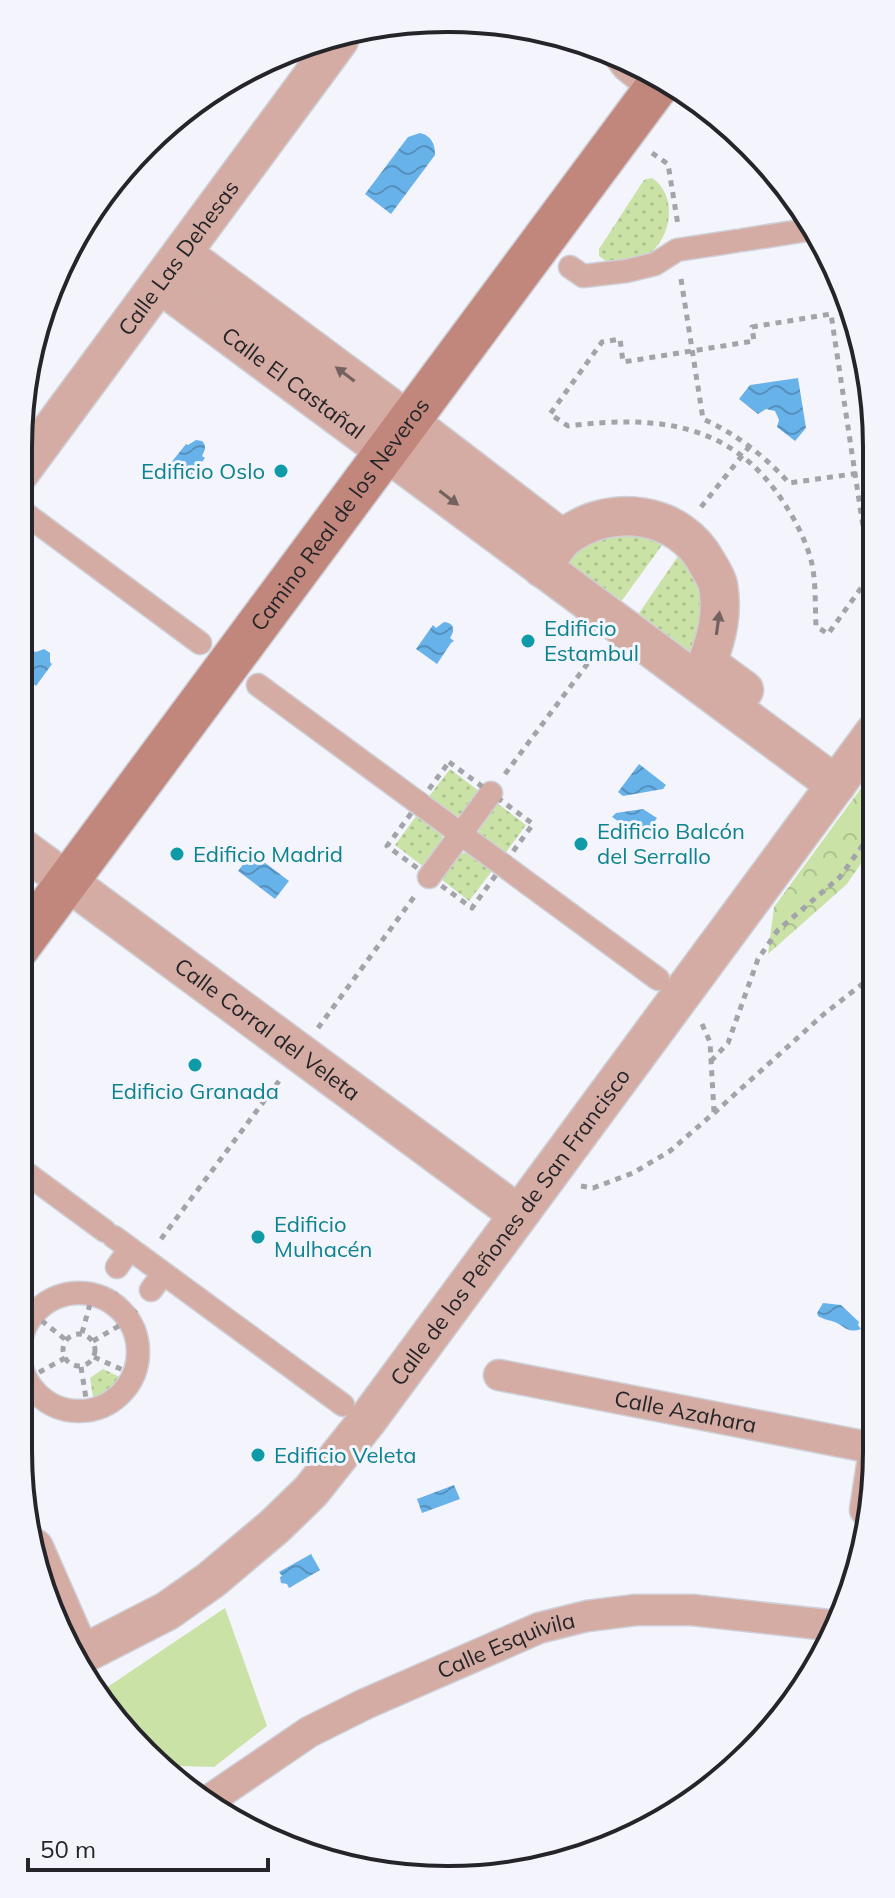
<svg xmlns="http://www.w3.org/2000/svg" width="895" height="1898" font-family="Mulish,sans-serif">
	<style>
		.grass { fill: #cae2a6 }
		.park { fill: url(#park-crowns) }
		.garden { fill: url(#garden-dots) }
		.water { fill: url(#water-waves) }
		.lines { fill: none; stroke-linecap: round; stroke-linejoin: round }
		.pedestrian-casing { stroke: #cfcfd7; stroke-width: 25 }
		.minor-casing { stroke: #cfcfd7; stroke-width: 33 }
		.tertiary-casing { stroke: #cfcfd7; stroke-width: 41 }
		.secondary-casing { stroke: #cfcfd7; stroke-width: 45 }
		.path { stroke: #a3a3aa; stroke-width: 5; stroke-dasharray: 6 6; stroke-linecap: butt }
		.pedestrian { stroke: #d5aca3; stroke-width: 22 }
		.minor { stroke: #d5aca3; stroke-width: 30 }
		.tertiary { stroke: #d5aca3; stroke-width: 38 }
		.secondary { stroke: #c2877c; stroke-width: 42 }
		.oneway { fill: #746260 }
		.culture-dot { fill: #0f9aa8; stroke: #f4f4fd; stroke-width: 3 }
		.labels { text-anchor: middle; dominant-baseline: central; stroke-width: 6; stroke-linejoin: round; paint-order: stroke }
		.street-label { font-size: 22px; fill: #252529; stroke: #f4f4fd }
		.culture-label { font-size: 22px; fill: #0d838f; stroke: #f4f4fd; text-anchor: start }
		.rim { fill: none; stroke: #252529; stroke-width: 4 }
	</style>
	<defs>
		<pattern id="park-crowns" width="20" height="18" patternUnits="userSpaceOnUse" patternTransform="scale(2)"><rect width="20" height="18" fill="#cae2a6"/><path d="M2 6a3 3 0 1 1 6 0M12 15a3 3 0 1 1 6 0" fill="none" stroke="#adc28f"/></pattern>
		<pattern id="garden-dots" width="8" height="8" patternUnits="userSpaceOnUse" patternTransform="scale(2)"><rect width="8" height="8" fill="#cae2a6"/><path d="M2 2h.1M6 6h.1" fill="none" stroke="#adc28f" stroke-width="1.8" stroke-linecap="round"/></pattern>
		<pattern id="water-waves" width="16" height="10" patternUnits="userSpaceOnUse" patternTransform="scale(2)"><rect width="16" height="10" fill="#68b2ea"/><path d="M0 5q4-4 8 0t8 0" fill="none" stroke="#5591be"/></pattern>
	</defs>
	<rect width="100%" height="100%" fill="#f4f4fd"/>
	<!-- grass -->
	<path class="grass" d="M225 1608 267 1726 214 1767 180 1766 174 1771 107 1712 98 1696 100 1692Z"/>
	<!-- park -->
	<path class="park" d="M875 769V843L847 884 768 954 774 907Z"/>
	<!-- garden -->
	<g class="garden">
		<path d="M652 178C680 196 671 245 642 258 633 263 620 262 610 264L599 256V249L644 180Z"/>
		<path d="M597 532 668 537 615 610 567 565 570 552Z"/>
		<path d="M683 549 706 588 693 652 683 654 633 622Z"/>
		<path d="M450 769 479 791 461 815 452 818 427 799Z"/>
		<path d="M497 803 526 825 504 855 479 837V828Z"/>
		<path d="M417 815 442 833V842L424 867 395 845Z"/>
		<path d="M467 852 492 871 469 901 441 879 458 855Z"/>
		<path d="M103 1369 124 1379C115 1390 107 1397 94 1403L90 1378Z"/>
	</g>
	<!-- water -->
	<g class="water">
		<path d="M420 133C431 136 435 143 435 155L391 214 365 194 408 137Z"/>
		<path d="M798 378 806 428 795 441 777 427 779 420 775 411 766 409 758 414 739 399 750 385Z"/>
		<path d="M196 440 202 441C207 446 205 450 202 456L205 458 189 479 170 464 186 444 188 445Z"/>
		<path d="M444 622C455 623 455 631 450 638L454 641 451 643 437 664 416 649 433 625 436 628Z"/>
		<path d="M44 649 50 653V662L52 664 36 686 18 671 33 651 36 652Z"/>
		<path d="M639 764 666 785 663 789 623 796 618 792Z"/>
		<path d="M643 809 657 818 643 838 612 817 616 813Z"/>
		<path d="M252 853 289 881 275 899 238 871Z"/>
		<path d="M823 1303 841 1305 859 1322 858 1325 861 1329C850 1333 847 1329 837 1323 831 1320 824 1320 818 1316L817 1313Z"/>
		<path d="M454 1485 460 1499 422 1513 417 1499Z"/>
		<path d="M311 1554 320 1570 289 1588 287 1584 281 1583 280 1577 282 1576 279 1572Z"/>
	</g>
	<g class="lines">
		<defs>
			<g id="pedestrian">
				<path d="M743 240 813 229"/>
				<path d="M570 267 583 276 626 271 655 264 677 250 736 241"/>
				<path d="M19 509 200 643"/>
				<path d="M258 685 658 979"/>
				<path d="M429 877 491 793"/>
				<path d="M18 1167 105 1231"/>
				<path d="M114 1237 343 1405"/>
				<path d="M117 1267 130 1249"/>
				<path d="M151 1290 163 1274"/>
				<circle cx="79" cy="1352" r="59"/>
			</g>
			<g id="minor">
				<path d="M617 53 627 66 655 89"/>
				<path id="s1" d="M499 1375 873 1448"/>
				<path d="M865 1510 877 1432"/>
				<path id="s2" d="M208 1801 309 1732 365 1704 539 1628 587 1616 636 1610H692L837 1626"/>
			</g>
			<g id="tertiary">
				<path d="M182 253 408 421 562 539"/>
				<path id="s3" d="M160 284 836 785"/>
				<path id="s4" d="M18 475 339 40"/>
				<path d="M542 568C549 558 556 545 564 538 609 502 680 511 707 563 711 570 716 577 718 585 723 613 717 637 707 663L744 690"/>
				<path id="s5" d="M18 845 518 1214"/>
				<path id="s6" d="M34 1548 81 1655 167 1611 211 1580 275 1526 311 1491 366 1422 874 733"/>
			</g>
			<g id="secondary">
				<path id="s7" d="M18 948 655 89 663 80"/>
			</g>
		</defs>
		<!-- pedestrian casing -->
		<use href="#pedestrian" class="pedestrian-casing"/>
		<!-- minor casing -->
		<use href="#minor" class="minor-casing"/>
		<!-- tertiary casing -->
		<use href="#tertiary" class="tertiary-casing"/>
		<!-- secondary casing -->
		<use href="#secondary" class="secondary-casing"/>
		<!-- path -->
		<g class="path">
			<path d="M652 153 668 164 678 225"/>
			<path d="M681 279 703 419C735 433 766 457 789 483L874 471"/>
			<path d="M701 507 749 447"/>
			<path d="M874 538 865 540 831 314 752 327 754 341 623 362 620 339 602 342 550 414 568 426C657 415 732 422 784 503 796 521 807 543 812 564 816 584 815 606 816 626L828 634 874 570"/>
			<path d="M449 762 533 824 472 908 387 846Z"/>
			<path d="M505 774 597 651"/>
			<path d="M702 1024 710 1042 714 1112"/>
			<path d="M318 1028 414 897"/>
			<path d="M711 1061 728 1043 758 959 778 930 840 877 875 828"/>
			<path d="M581 1186 593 1188 633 1173 670 1151 714 1113 824 1014 875 974"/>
			<path d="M161 1239 279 1081"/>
			<path d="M114 1293 129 1309"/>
			<path d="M32 1313 66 1340"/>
			<path d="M82 1333 93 1293"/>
			<circle cx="79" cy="1350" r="16"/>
			<path d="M93 1341 129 1320 136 1310"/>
			<path d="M94 1357 134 1375"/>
			<path d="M81 1367 88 1411"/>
			<path d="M18 1384 65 1358"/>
		</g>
		<!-- pedestrian -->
		<use href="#pedestrian" class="pedestrian"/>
		<!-- minor -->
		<use href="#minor" class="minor"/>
		<!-- tertiary -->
		<use href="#tertiary" class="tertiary"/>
		<!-- secondary -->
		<use href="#secondary" class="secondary"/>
	</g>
	<!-- one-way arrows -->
	<defs><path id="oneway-solid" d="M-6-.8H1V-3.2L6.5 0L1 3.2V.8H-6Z" transform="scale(2)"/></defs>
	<g class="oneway">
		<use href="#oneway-solid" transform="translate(345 374) rotate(-143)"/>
		<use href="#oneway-solid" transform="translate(449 498) rotate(37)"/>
		<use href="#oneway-solid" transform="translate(718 623) rotate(-82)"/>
	</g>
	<!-- markers -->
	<g class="culture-dot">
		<circle cx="281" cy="471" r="8"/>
		<circle cx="528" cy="641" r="8"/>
		<circle cx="581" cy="844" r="8"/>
		<circle cx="177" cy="854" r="8"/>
		<circle cx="195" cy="1065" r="8"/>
		<circle cx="258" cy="1237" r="8"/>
		<circle cx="258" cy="1455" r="8"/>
	</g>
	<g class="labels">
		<!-- street labels -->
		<g class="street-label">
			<text stroke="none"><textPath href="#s4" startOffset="270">Calle Las Dehesas</textPath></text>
			<text stroke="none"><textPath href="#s3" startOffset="166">Calle El Castañal</textPath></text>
			<text stroke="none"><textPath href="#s7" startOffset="540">Camino Real de los Neveros</textPath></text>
			<text stroke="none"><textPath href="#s5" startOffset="310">Calle Corral del Veleta</textPath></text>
			<text stroke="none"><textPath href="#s6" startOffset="732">Calle de los Peñones de San Francisco</textPath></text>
			<text stroke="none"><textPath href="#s1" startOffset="190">Calle Azahara</textPath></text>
			<text stroke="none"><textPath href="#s2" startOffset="338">Calle Esquivila</textPath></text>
		</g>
		<!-- culture labels -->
		<g class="culture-label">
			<text x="265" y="471" text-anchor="end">Edificio Oslo</text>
			<text x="544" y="628">Edificio<tspan x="544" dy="25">Estambul</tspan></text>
			<text x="597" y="831">Edificio Balcón<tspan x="597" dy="25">del Serrallo</tspan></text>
			<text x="193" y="854">Edificio Madrid</text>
			<text x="195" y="1091" text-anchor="middle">Edificio Granada</text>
			<text x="274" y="1224">Edificio<tspan x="274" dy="25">Mulhacén</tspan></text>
			<text x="274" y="1455">Edificio Veleta</text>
		</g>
	</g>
	<!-- crop -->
	<path d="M0 0H895V1898H0ZM447 32H448A415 415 0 0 1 863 447V1451A415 415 0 0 1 448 1866H447A415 415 0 0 1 32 1451V447A415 415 0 0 1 447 32Z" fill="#f4f4fd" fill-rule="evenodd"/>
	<path class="rim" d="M447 32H448A415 415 0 0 1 863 447V1451A415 415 0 0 1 448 1866H447A415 415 0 0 1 32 1451V447A415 415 0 0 1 447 32Z"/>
	<!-- scale -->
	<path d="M28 1858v12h240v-12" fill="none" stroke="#252529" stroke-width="4"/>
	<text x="40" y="1858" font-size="24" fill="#252529" stroke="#f4f4fd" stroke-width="6" paint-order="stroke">50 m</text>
</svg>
